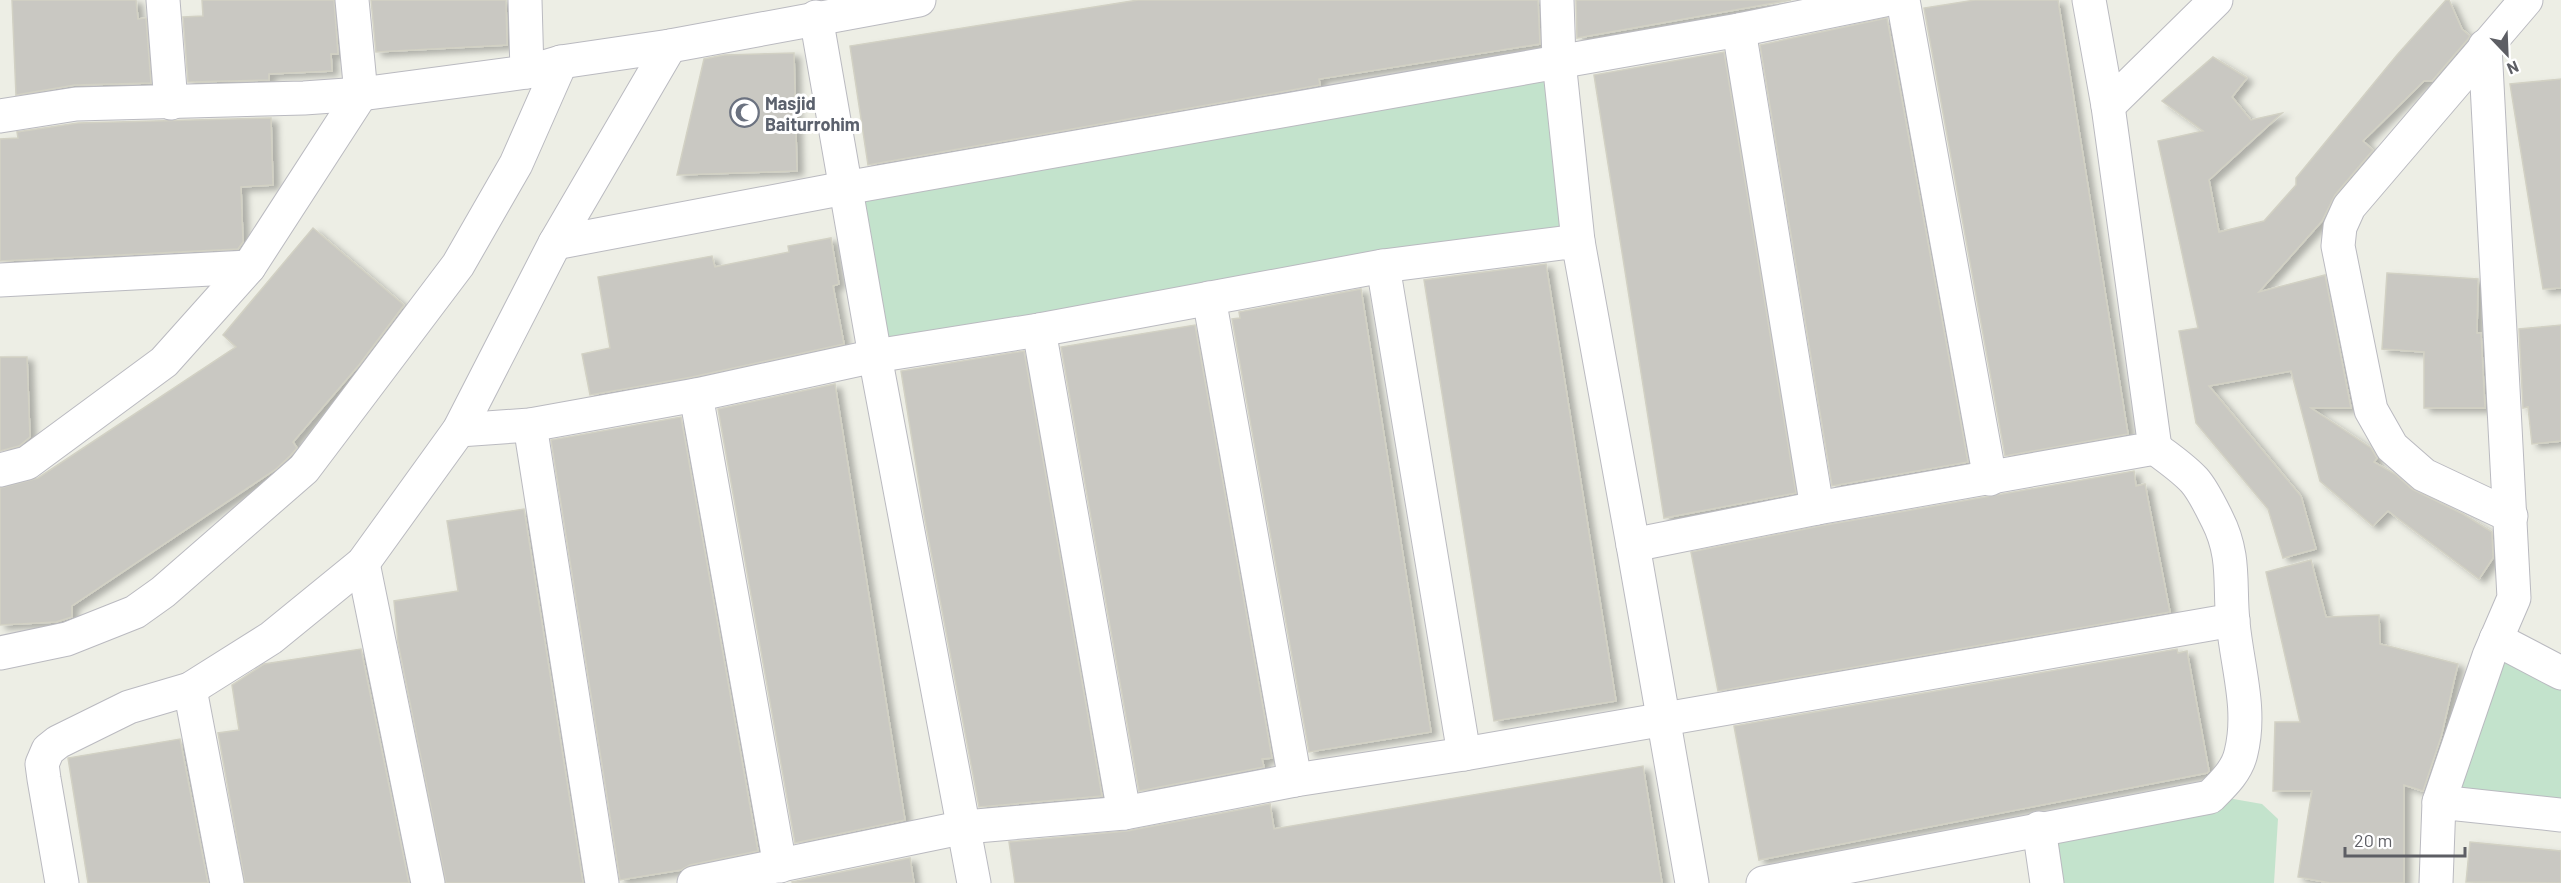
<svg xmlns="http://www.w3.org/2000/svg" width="2561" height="883" font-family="Barlow,sans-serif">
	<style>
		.green { fill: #c3e3cc }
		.building { fill: #c9c8c2; stroke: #d2d1c4; stroke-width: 1.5; filter: url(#shadow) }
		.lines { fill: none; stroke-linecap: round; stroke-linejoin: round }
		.minor-casing { stroke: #babac0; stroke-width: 35 }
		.minor { stroke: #fff; stroke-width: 33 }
		.labels { text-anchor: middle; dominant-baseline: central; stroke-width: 6; stroke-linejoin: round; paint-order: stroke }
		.worship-label { font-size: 18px; font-weight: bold; fill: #5b616d; stroke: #fff; text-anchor: start }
	</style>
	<defs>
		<filter id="shadow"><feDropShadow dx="6" dy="4" stdDeviation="3" flood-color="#0004"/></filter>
	</defs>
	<rect width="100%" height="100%" fill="#edeee5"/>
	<!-- green -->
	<g class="green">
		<path d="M1560 65 1579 241 865 361 835 192Z"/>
		<path d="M2482 639 2561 680V809L2430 793Z"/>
		<path d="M2222 797 2262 804 2278 819 2274 883H2050L2041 832Z"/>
	</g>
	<!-- building -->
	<g class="building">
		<path d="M12 0H136L138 19 146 18 151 83 75 85 16 95Z"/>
		<path d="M202 0H334L338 54H331L332 71 269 74V80L188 82 183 17 203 16Z"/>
		<path d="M371 0H506L507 45 376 52Z"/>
		<path d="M1138 0H1538L1540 44 1319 79 1320 85 868 165 850 46Z"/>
		<path d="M1576 0H1791L1577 38Z"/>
		<path d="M1975 0H2058L2128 434 2005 456 1924 8Z"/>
		<path d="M2446 0H2449L2462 29 2470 36 2468 39 2432 81H2424L2363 141 2373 150 2335 195 2322 221 2259 292 2325 275 2351 408H2311L2371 448 2377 458 2374 462 2395 474 2412 489 2463 514 2492 532 2493 558 2479 579 2388 511 2373 526 2320 481 2291 371 2209 386 2301 496 2316 549 2283 558 2268 509 2196 423 2179 331 2198 328 2158 141 2203 131 2162 101 2213 57 2247 78 2232 97 2251 120 2282 113 2209 180 2219 232 2264 221 2296 185V178L2397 55Z"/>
		<path d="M1887 18 1968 462 1832 486 1760 45Z"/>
		<path d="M1724 52 1796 493 1664 518 1594 75Z"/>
		<path d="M794 53 797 171 677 175 704 59 724 55Z"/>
		<path d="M2561 79V288L2543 289 2510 84Z"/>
		<path d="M271 118 273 185 241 187 243 242 238 249 0 261V139L18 138 17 132 78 123Z"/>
		<path d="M313 228 404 305 359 365 293 442 297 448 290 456 276 469 72 606V617L56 622 0 625V488L38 478 236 347 223 335Z"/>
		<path d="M831 238 839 284 833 286 844 344 692 377 590 395 582 354 610 348 598 277 712 256 715 267 789 252 788 246Z"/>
		<path d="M1546 264 1616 701 1494 721 1424 280Z"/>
		<path d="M2387 273 2478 279 2477 333H2481L2485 408H2424V352L2382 349Z"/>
		<path d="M1361 289 1431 732 1309 752 1232 319 1240 318 1239 312Z"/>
		<path d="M1195 325 1272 758 1262 759 1264 767 1139 791 1061 347Z"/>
		<path d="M2561 325V441L2532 444 2528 407 2523 408 2519 329Z"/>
		<path d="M1024 351 1102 796 979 807 924 515 901 371Z"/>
		<path d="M0 357H27L30 437 19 446 0 451Z"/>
		<path d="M835 384 905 820 795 843 718 409Z"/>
		<path d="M681 417 758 851 690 865 681 870 620 880 551 440Z"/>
		<path d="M2134 471 2136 486 2145 484 2170 612 1718 691 1691 552 1820 526Z"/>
		<path d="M524 509 583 883H446L398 643 394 601 458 591 447 521Z"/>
		<path d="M2311 560 2326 617 2379 615 2380 644 2458 664 2441 737 2423 791 2404 785V883H2330L2298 877 2312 791H2273L2275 722H2300L2266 572Z"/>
		<path d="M361 649 409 883H245L218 733 239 730 232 685 264 664Z"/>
		<path d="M2177 649 2178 653 2187 651 2209 771 2207 773 1759 860 1734 726Z"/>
		<path d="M180 739 208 883H88L68 758Z"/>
		<path d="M1643 766 1662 883H1015L1009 842 1127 831 1270 804 1274 829Z"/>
		<path d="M2470 842 2561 851V883L2466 882Z"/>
		<path d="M910 858 914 883H793L792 882Z"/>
	</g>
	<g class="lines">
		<defs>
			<g id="minor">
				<path d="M163 0 171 103"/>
				<path d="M525 0 527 72"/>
				<path d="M1557 0 1559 61 1578 241"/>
				<path d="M1903 0 1990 479"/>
				<path d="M2089 0 2108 106 2216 0"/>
				<path d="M816 17 875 356 974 883"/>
				<path d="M1739 30 1817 508"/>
				<path d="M0 116 76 104 304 98 361 94 527 72 561 62 670 46 919 0"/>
				<path d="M555 243 845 188 1739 30 1884 0"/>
				<path d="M1383 266 1464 754"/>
				<path d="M0 280 249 267"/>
				<path d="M1209 298 1295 780"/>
				<path d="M1039 330 1124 813"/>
				<path d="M696 395 780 866"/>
				<path d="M530 425 602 883"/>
				<path d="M459 430 530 425 696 395 875 356 1039 330 1383 266 1578 241 1633 545 1817 508 2155 448 2108 106"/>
				<path d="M0 470 27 463 164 362 249 267 361 94 352 0"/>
				<path d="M2511 516 2424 475 2392 447 2371 410 2338 246 2340 227 2349 207 2526 0"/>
				<path d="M1633 545 1692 883"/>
				<path d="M363 563 428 883"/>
				<path d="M2496 639 2561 673"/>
				<path d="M0 653 67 639 135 612 163 592 304 469 458 265 516 164 561 62"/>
				<path d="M190 689 227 883"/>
				<path d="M2439 802 2489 656 2514 598 2485 46"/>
				<path d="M2039 828 2047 883"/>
				<path d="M62 883 44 779 42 764 48 750 58 742 129 707 190 689 271 638 363 563 459 430 555 243 670 46"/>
				<path d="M694 883 965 827 1124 813 1295 780 1464 754 2233 620"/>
				<path d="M1763 883 2210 797C2223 784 2237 771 2241 753 2252 709 2237 666 2233 622 2229 585 2236 556 2217 519 2211 507 2203 490 2194 480 2183 468 2168 458 2155 448"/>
				<path d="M2436 883 2439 802 2561 815"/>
			</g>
		</defs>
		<!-- minor casing -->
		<use href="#minor" class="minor-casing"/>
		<!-- minor -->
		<use href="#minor" class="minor"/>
	</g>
	<!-- icons -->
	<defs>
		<symbol id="mosque-ring" viewBox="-11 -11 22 22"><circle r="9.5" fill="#fff" stroke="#6b7280" stroke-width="1.5"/><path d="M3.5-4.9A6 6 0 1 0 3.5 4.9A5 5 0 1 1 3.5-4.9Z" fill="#6b7280"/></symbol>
	</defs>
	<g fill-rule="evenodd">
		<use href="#mosque-ring" x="728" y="96" width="33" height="33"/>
	</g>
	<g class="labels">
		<!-- worship labels -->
		<g class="worship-label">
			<text x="765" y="103">Masjid<tspan x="765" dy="21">Baiturrohim</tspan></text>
		</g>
	</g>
	<!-- north arrow -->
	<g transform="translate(2507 54) rotate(157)" stroke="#ffffff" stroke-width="4.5" paint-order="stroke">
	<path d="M0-4.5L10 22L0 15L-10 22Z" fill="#5d5e64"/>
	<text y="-9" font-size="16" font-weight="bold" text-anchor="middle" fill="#5d5e64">N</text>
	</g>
	<!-- scale -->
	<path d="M2345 847v9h120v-9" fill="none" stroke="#5d5e64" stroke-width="3"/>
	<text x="2354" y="847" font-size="18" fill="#5d5e64" stroke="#ffffff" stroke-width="4.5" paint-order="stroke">20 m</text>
</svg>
